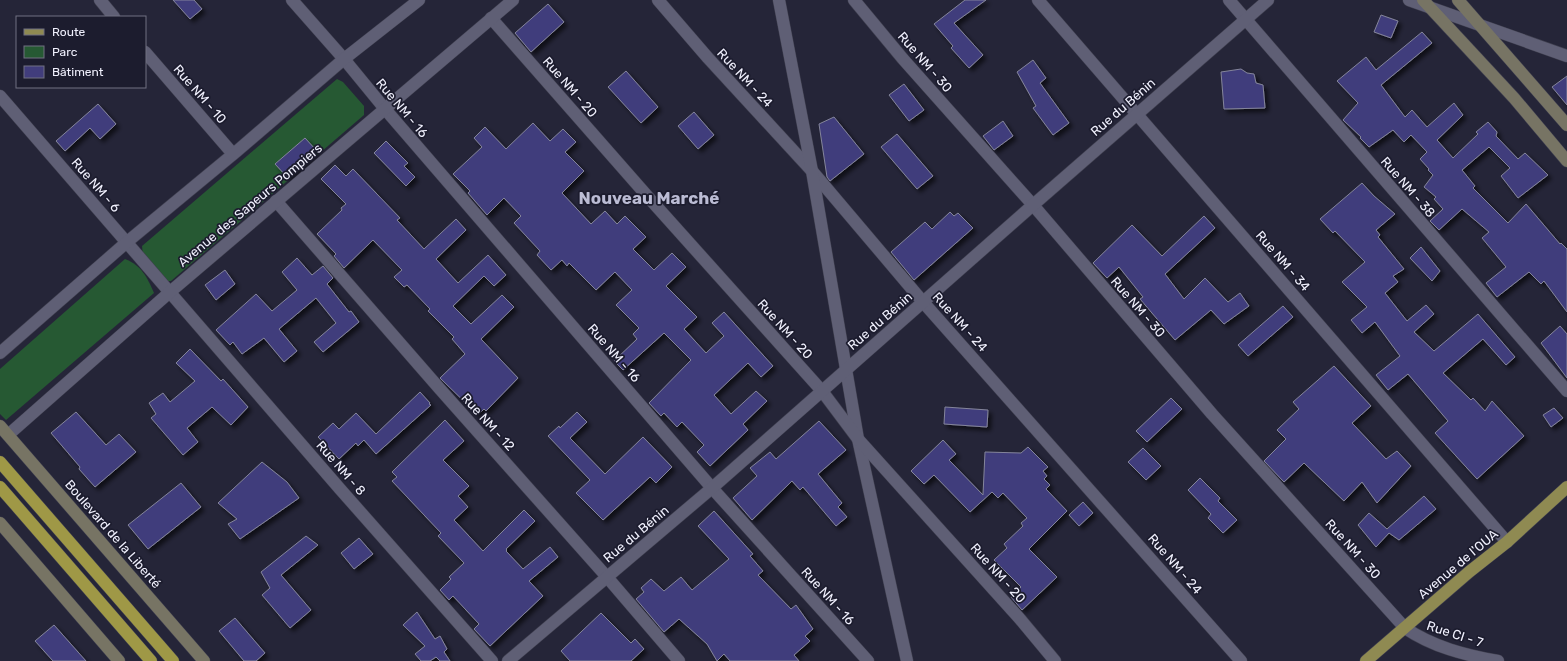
<svg xmlns="http://www.w3.org/2000/svg" width="1567" height="661" font-family="Rubik,sans-serif">
	<style>
		.green { fill: #265933 }
		.building { fill: #413d7c; stroke: #84859b; filter: url(#shadow) }
		.lines { fill: none; stroke-linecap: round; stroke-linejoin: round }
		.minor-casing { stroke: #404050; stroke-width: 13 }
		.tertiary-casing { stroke: #404050; stroke-width: 13 }
		.secondary-casing { stroke: #404050; stroke-width: 13 }
		.primary-casing { stroke: #404050; stroke-width: 13 }
		.trunk-casing { stroke: #404050; stroke-width: 13 }
		.minor { stroke: #5f5f75; stroke-width: 12 }
		.tertiary { stroke: #5f5f75; stroke-width: 12 }
		.secondary { stroke: #777464; stroke-width: 12 }
		.primary { stroke: #8f8a52; stroke-width: 12 }
		.trunk { stroke: #9f9846; stroke-width: 12 }
		.labels { text-anchor: middle; dominant-baseline: central; stroke-width: 3.5; stroke-linejoin: round; paint-order: stroke }
		.street-label { font-size: 13px; fill: #f0f0fd; stroke: #1c1c2e }
		.district-label { font-size: 17px; font-weight: bold; fill: #bbbcd4; stroke: #1c1c2e }
	</style>
	<defs>
		<filter id="shadow"><feDropShadow dx="3.5" dy="3.5" stdDeviation="2" flood-color="#0009"/></filter>
	</defs>
	<rect width="100%" height="100%" fill="#252538"/>
	<!-- green -->
	<g class="green">
		<path d="M337 79 343 82 364 106V115L171 281H164L143 256 142 246Z"/>
		<path d="M125 259C142 266 147 277 154 293L6 420 0 414V369Z"/>
	</g>
	<!-- building -->
	<g class="building">
		<path d="M173 0H194L202 9 190 19Z"/>
		<path d="M965 0H986L954 23 983 55 969 68 951 48 953 46 934 24Z"/>
		<path d="M548 4 564 22 531 52 515 33Z"/>
		<path d="M1381 15 1398 21 1391 38 1374 32Z"/>
		<path d="M1422 32 1432 43 1381 85 1405 117 1412 110 1427 127 1454 103 1463 115 1437 140 1453 158 1478 134 1476 132 1488 122 1497 132 1496 136 1518 159 1525 153 1548 175 1518 198 1501 176 1510 168 1489 147 1462 170 1475 186 1473 188 1508 223 1526 204 1560 244 1561 243 1567 249V312L1544 281 1541 284 1529 272 1497 297 1486 283 1506 267 1482 238 1489 232 1462 209 1439 230 1430 221 1443 209 1434 199 1436 197 1424 187 1433 175 1428 170 1429 169 1420 159 1427 152 1411 135 1404 142 1393 130 1369 147 1360 138 1361 137 1343 120 1358 103 1337 81 1366 57 1376 70Z"/>
		<path d="M1033 60 1046 78 1040 83 1069 123 1053 135 1033 108 1036 106 1017 72Z"/>
		<path d="M1241 69 1247 73 1254 74 1256 83 1263 85 1265 108 1224 109 1221 72Z"/>
		<path d="M626 71 658 107 641 123 608 87Z"/>
		<path d="M1567 76V105L1552 87Z"/>
		<path d="M904 84 924 110 909 121 889 95Z"/>
		<path d="M98 104 116 124 100 139 90 128 65 151 56 141Z"/>
		<path d="M694 112 714 135 698 149 678 126Z"/>
		<path d="M834 117 864 154 830 181 827 177 819 124Z"/>
		<path d="M1003 121 1013 136 994 150 983 136Z"/>
		<path d="M533 123 550 141 563 129 576 142 565 152 584 171 562 193 591 224 605 211 617 224 625 216 646 237 633 249 654 270 672 253 686 267 666 286 697 317 684 329 706 353 724 336 712 323 724 312 773 366 761 377 748 363 714 395 731 414 756 391 767 401 743 424 748 430 710 466 697 452 704 445 682 422 677 427 664 413 661 416 649 403 691 360 664 333 623 370 614 361 637 339 633 334 639 328 616 305 632 290 615 272 596 290 569 263 567 266 562 260 551 270 537 255 540 251 514 223 521 216 504 198 487 215 468 193 470 191 453 174 482 147 474 138 485 127 506 149Z"/>
		<path d="M897 134 933 176 917 189 881 147Z"/>
		<path d="M305 138 316 150 287 177 275 164Z"/>
		<path d="M386 141 408 163 404 166 415 177 406 186 374 153Z"/>
		<path d="M335 165 346 176 353 169 400 218 397 220 424 249 456 219 466 230 436 259 458 283 488 255 506 275 494 286 484 276 453 306 471 324 502 295 514 307 481 339 518 378 486 411 484 409 478 415 440 378 465 354 452 339 454 337 428 311 430 309 407 285 404 287 394 277 402 270 373 240 344 268 334 256 336 254 317 234 342 210 341 208 346 204 321 179Z"/>
		<path d="M1362 183 1374 196 1395 214 1376 230 1380 235 1378 237 1404 269 1393 276 1398 282 1385 293 1407 321 1426 305 1434 314 1414 332 1434 351 1478 314 1515 357 1506 365 1483 339 1443 373 1471 400 1473 398 1485 411 1492 401 1524 436 1477 479 1435 433 1448 421 1408 374 1388 390 1376 375 1400 356 1375 322 1362 333 1351 320 1367 307 1342 282 1365 262 1335 231 1333 233 1320 219Z"/>
		<path d="M950 212 954 216 958 213 973 228 914 280 891 252 925 222 932 229Z"/>
		<path d="M1204 216 1215 228 1165 274 1184 299 1205 278 1228 302 1240 293 1249 306 1224 324 1211 310 1175 340 1140 299 1143 297 1119 267 1107 278 1093 263 1132 225 1162 256Z"/>
		<path d="M1421 247 1440 271 1432 281 1410 258Z"/>
		<path d="M297 258 312 275 323 266 333 278 327 284 349 312 351 311 359 322 323 352 314 342 336 323 316 298 279 329 297 351 284 362 264 338 242 354 233 342 230 345 216 330 256 294 272 311 297 290 282 272Z"/>
		<path d="M225 270 235 284 216 300 205 285Z"/>
		<path d="M1283 306 1293 317 1248 356 1238 345Z"/>
		<path d="M1560 326 1567 334V378L1541 343Z"/>
		<path d="M190 349 221 381 223 379 248 407 231 425 212 407 187 428 198 442 183 455 151 418 156 414 149 403 163 393 170 402 195 381 176 363Z"/>
		<path d="M1334 366 1371 406 1352 423 1386 459 1397 451 1411 466 1377 503 1362 482 1344 501 1304 463 1284 482 1264 461 1286 439 1277 430 1299 409 1293 402Z"/>
		<path d="M420 392 430 403 429 404 431 405 376 454 364 440 358 446 356 443 339 459 318 437 333 423 339 429 356 413 376 434Z"/>
		<path d="M1171 398 1182 409 1147 442 1136 431Z"/>
		<path d="M945 407 988 410 987 427 944 424Z"/>
		<path d="M1554 408 1563 418 1551 427 1543 415Z"/>
		<path d="M76 412 106 445 119 434 136 452 95 487 79 469 80 467 51 433Z"/>
		<path d="M577 412 587 422 570 438 605 474 643 437 672 467 656 483 650 477 603 520 576 493 590 480 548 436 559 426 560 428Z"/>
		<path d="M445 420 464 441 443 460 469 486 458 496 468 507 454 520 483 551 524 510 535 521 506 549 507 550 506 551 523 569 550 547 558 557 529 581 543 596 490 646 474 629 479 624 453 596 449 600 440 590 451 579 449 577 464 563 438 536 441 533 392 481 397 477 392 472Z"/>
		<path d="M819 421 846 450 818 474 842 503 838 507 847 517 836 526 803 487 800 490 792 481 752 520 733 498 757 476 750 468 770 452 776 459Z"/>
		<path d="M943 440 956 454 949 460 983 495 985 452 1021 453 1028 447 1048 467 1043 471 1047 476 1044 479 1050 485 1046 489 1067 511 1029 549 1057 577 1022 610 1011 597 1021 587 994 560 1007 548 1004 544 1023 526 1021 523 1027 518 1003 493 998 498 992 492 970 512 934 475 924 484 911 471Z"/>
		<path d="M1143 448 1161 466 1146 480 1128 462Z"/>
		<path d="M262 462 287 482 299 498 240 539 228 524 237 519 218 503Z"/>
		<path d="M1200 478 1220 498 1218 501 1237 520 1223 533 1208 518 1211 514 1188 490Z"/>
		<path d="M181 483 201 507 148 549 128 525Z"/>
		<path d="M1424 496 1436 509 1399 540 1389 533 1376 547 1358 525 1369 513 1387 529Z"/>
		<path d="M1083 502 1093 513 1079 526 1069 515Z"/>
		<path d="M714 511 753 554 750 556 763 571 758 575 791 609 796 605 813 629 805 636 810 641 794 655 799 661H730L724 654 717 661 707 644 679 619 664 632 636 599 644 592 641 588 651 579 664 591 681 577 692 590 729 559 698 526Z"/>
		<path d="M306 536 318 545 281 575 311 610 290 628 262 595 270 588 261 572Z"/>
		<path d="M359 538 373 554 354 569 341 553Z"/>
		<path d="M417 612 435 639 440 636 447 649 444 652 450 661H440L436 657 430 661H421L415 654 425 646 403 625Z"/>
		<path d="M601 613 631 643 635 639 644 649 631 661H570L561 651Z"/>
		<path d="M235 618 265 653 256 661H244L219 631Z"/>
		<path d="M54 625 86 661H53L35 641Z"/>
	</g>
	<g class="lines">
		<defs>
			<g id="minor">
				<path d="M100 0 114 17"/>
				<path d="M292 0 344 59 385 109 712 488 868 661"/>
				<path d="M658 0 708 58 812 171 923 302 1241 661"/>
				<path d="M779 0 812 171 858 439 907 661"/>
				<path d="M854 0 903 59 1033 205 1212 414 1405 628C1433 647 1465 655 1498 661"/>
				<path d="M1038 0 1507 542"/>
				<path d="M1229 0 1567 391"/>
				<path d="M1409 0 1567 56"/>
				<path d="M491 18 649 198 822 391 858 439 1020 619 1055 661"/>
				<path d="M145 52 233 154"/>
				<path d="M0 96 340 489 492 661"/>
				<path d="M276 201 439 388 607 577 679 661"/>
				<path d="M508 661 712 488 1033 205 1268 0"/>
			</g>
			<g id="tertiary">
				<path d="M0 353 127 242 237 151 344 59 419 0"/>
				<path d="M8 435 170 292 513 0"/>
			</g>
			<g id="secondary">
				<path d="M1423 0 1514 98 1567 161"/>
				<path d="M1458 0 1567 125"/>
				<path d="M0 426 204 661"/>
				<path d="M0 523 119 661"/>
			</g>
			<path id="primary" d="M1366 661 1469 572 1507 542 1567 487"/>
			<g id="trunk">
				<path d="M0 462 173 661"/>
				<path d="M0 487 151 661"/>
			</g>
		</defs>
		<!-- minor casing -->
		<use href="#minor" class="minor-casing"/>
		<!-- tertiary casing -->
		<use href="#tertiary" class="tertiary-casing"/>
		<!-- secondary casing -->
		<use href="#secondary" class="secondary-casing"/>
		<!-- primary casing -->
		<use href="#primary" class="primary-casing"/>
		<!-- trunk casing -->
		<use href="#trunk" class="trunk-casing"/>
		<!-- minor -->
		<use href="#minor" class="minor"/>
		<!-- tertiary -->
		<use href="#tertiary" class="tertiary"/>
		<!-- secondary -->
		<use href="#secondary" class="secondary"/>
		<!-- primary -->
		<use href="#primary" class="primary"/>
		<!-- trunk -->
		<use href="#trunk" class="trunk"/>
	</g>
	<g class="labels">
		<!-- street labels -->
		<g class="street-label">
			<text transform="translate(925 62) rotate(49)">Rue NM - 30</text>
			<text transform="translate(745 78) rotate(47)">Rue NM - 24</text>
			<text transform="translate(570 87) rotate(49)">Rue NM - 20</text>
			<text transform="translate(200 94) rotate(49)">Rue NM - 10</text>
			<text transform="translate(1123 107) rotate(-41)">Rue du Bénin</text>
			<text transform="translate(402 108) rotate(50)">Rue NM - 16</text>
			<text transform="translate(96 185) rotate(49)">Rue NM - 6</text>
			<text transform="translate(1408 187) rotate(49)">Rue NM - 38</text>
			<text transform="translate(250 205) rotate(-40)">Avenue des Sapeurs Pompiers</text>
			<text transform="translate(1283 261) rotate(49)">Rue NM - 34</text>
			<text transform="translate(1138 307) rotate(49)">Rue NM - 30</text>
			<text transform="translate(880 321) rotate(-41)">Rue du Bénin</text>
			<text transform="translate(960 322) rotate(48)">Rue NM - 24</text>
			<text transform="translate(785 329) rotate(48)">Rue NM - 20</text>
			<text transform="translate(614 353) rotate(49)">Rue NM - 16</text>
			<text transform="translate(488 422) rotate(48)">Rue NM - 12</text>
			<text transform="translate(341 468) rotate(49)">Rue NM - 8</text>
			<text transform="translate(113 534) rotate(49)">Boulevard de la Liberté</text>
			<text transform="translate(636 534) rotate(-40)">Rue du Bénin</text>
			<text transform="translate(1353 549) rotate(48)">Rue NM - 30</text>
			<text transform="translate(1175 564) rotate(49)">Rue NM - 24</text>
			<text transform="translate(1458 564) rotate(-40)">Avenue de l'OUA</text>
			<text transform="translate(998 573) rotate(48)">Rue NM - 20</text>
			<text transform="translate(828 596) rotate(48)">Rue NM - 16</text>
			<text transform="translate(1455 634) rotate(18)">Rue CI - 7</text>
		</g>
		<!-- district labels -->
		<g class="district-label">
			<text x="649" y="198">Nouveau Marché</text>
		</g>
	</g>
	<!-- legend -->
	<rect x="16" y="16" width="130" height="72" fill="#1c1c2e" stroke="#717181"/>
	<rect x="24" y="29" width="20" height="6" fill="#8f8a52" stroke="#717181"/>
	<text x="52" y="36" font-size="12" fill="#f0f0fd">Route</text>
	<rect x="24" y="46" width="20" height="12" fill="#265933" stroke="#717181"/>
	<text x="52" y="56" font-size="12" fill="#f0f0fd">Parc</text>
	<rect x="24" y="66" width="20" height="12" fill="#413d7c" stroke="#717181"/>
	<text x="52" y="76" font-size="12" fill="#f0f0fd">Bâtiment</text>
</svg>
